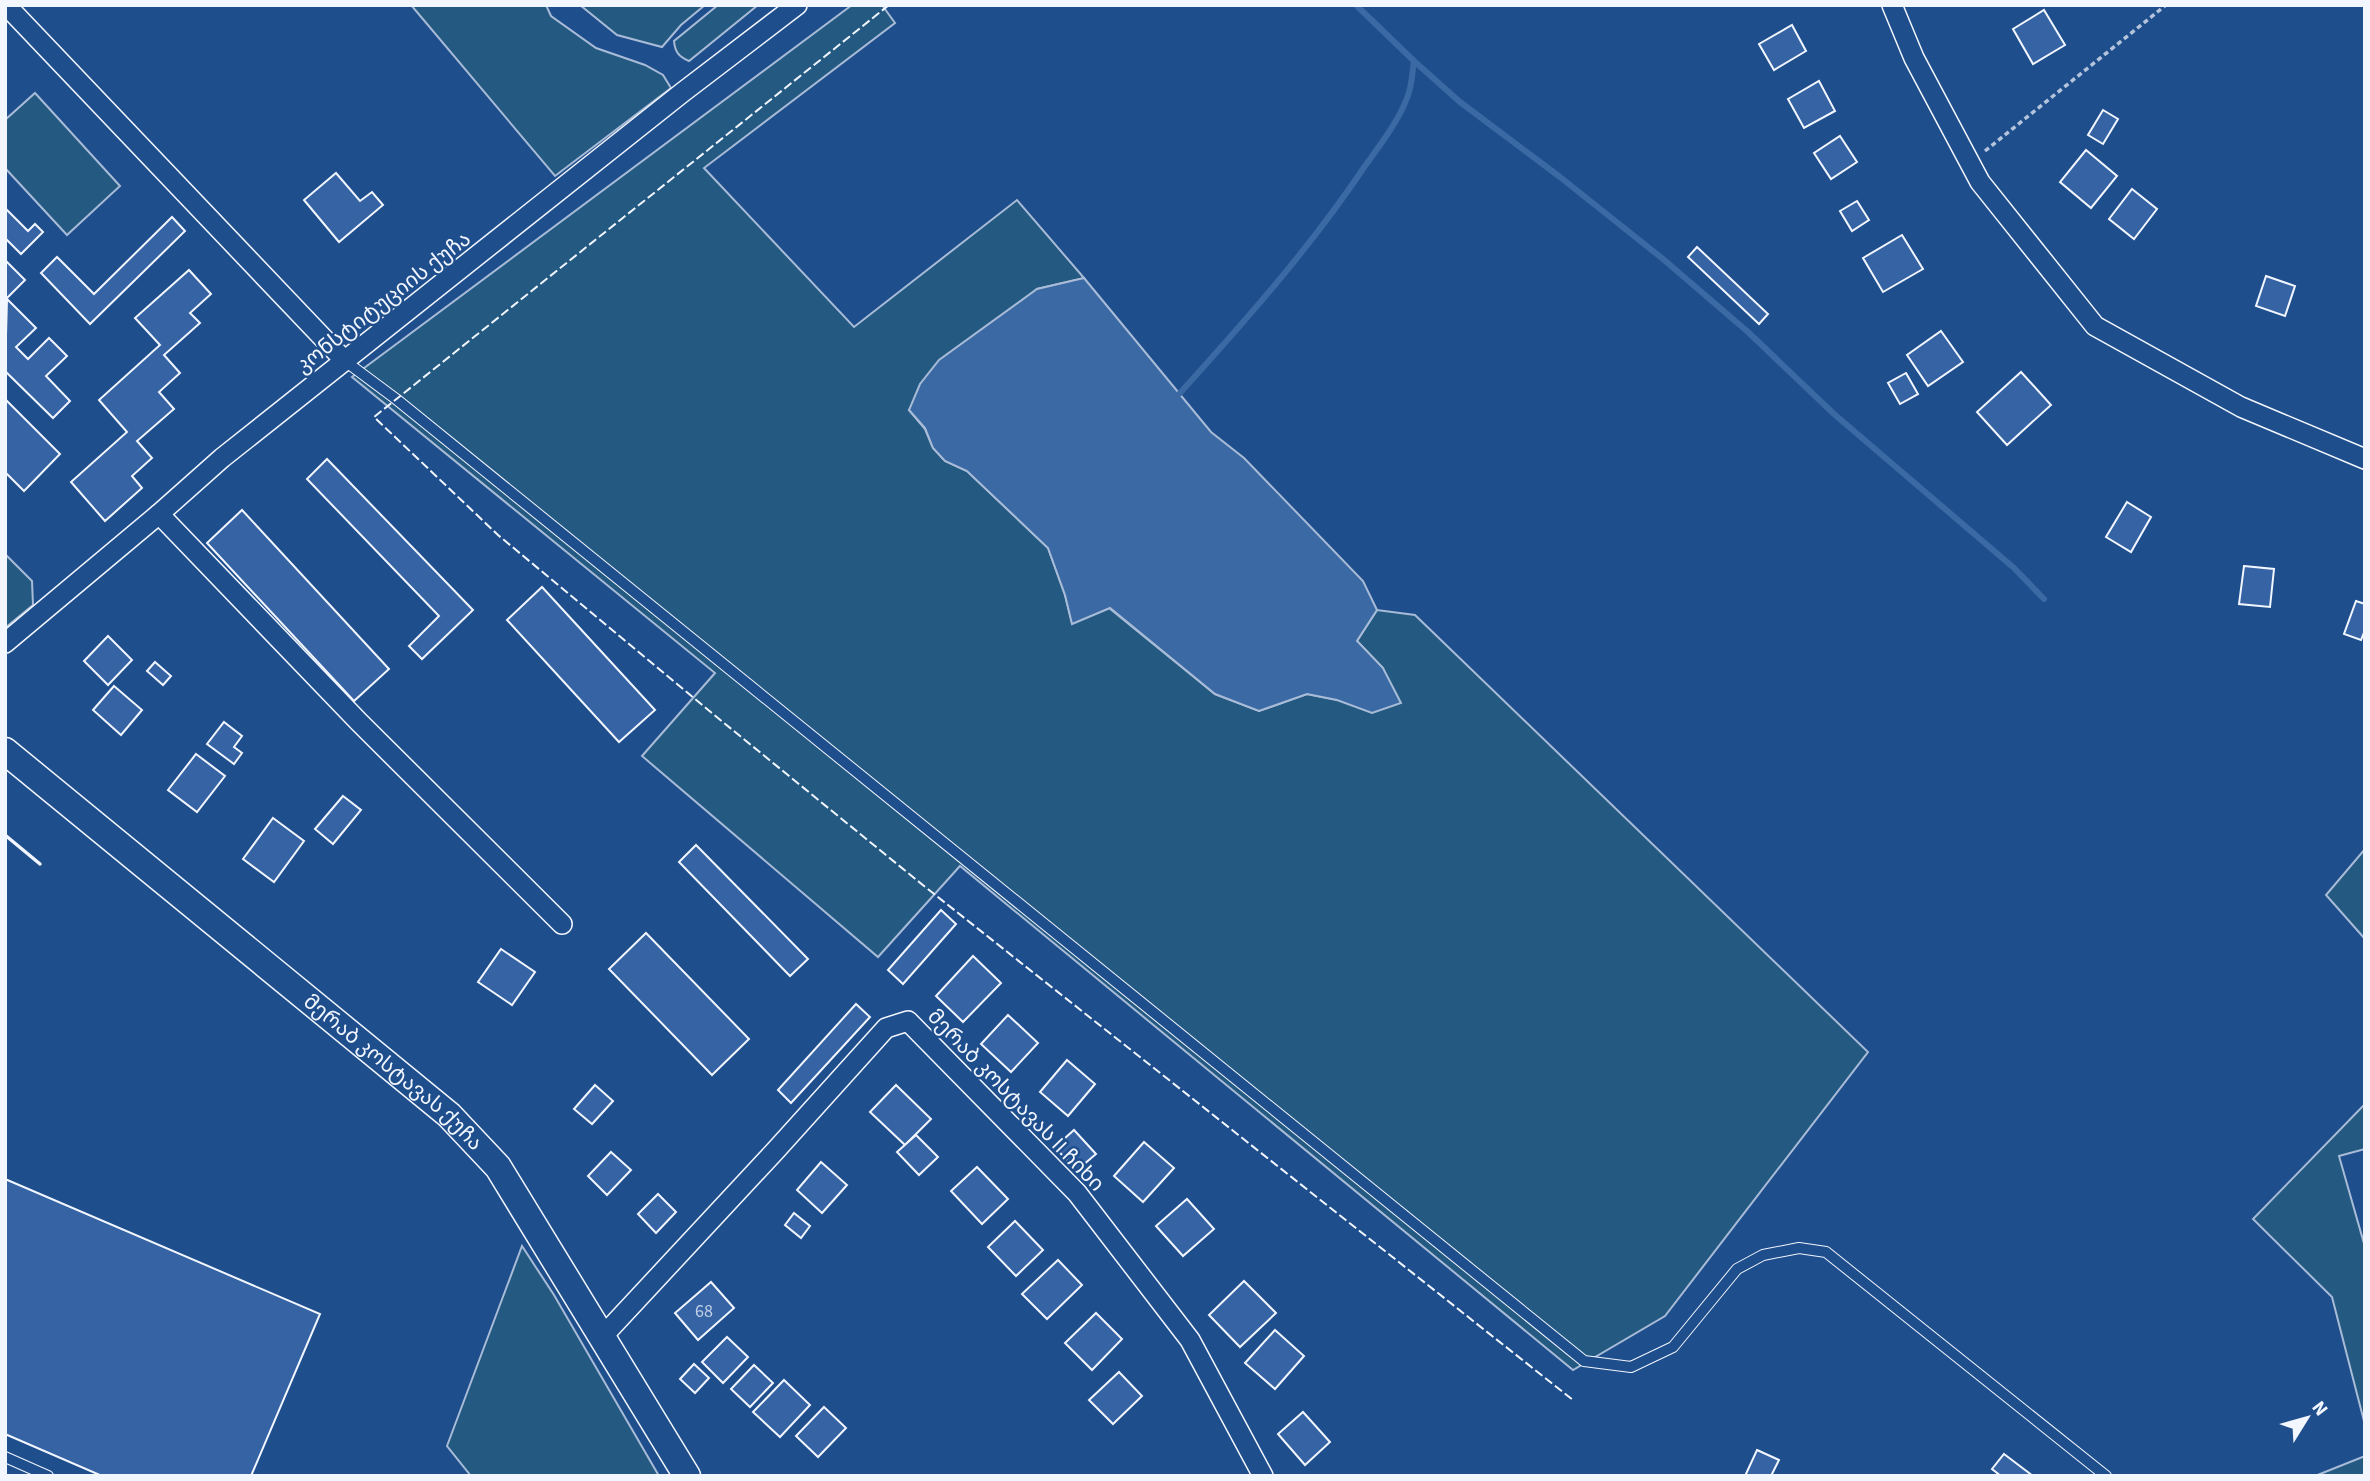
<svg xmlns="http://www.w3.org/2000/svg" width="2370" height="1481" font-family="'Source Sans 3','Noto Sans Georgian',sans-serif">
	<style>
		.green { fill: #245a82; stroke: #a8bbd7; stroke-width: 2 }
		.water { fill: #3b69a3; stroke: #a8bbd7; stroke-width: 2 }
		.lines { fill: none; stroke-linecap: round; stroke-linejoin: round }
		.stream { stroke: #3b69a3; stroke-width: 6 }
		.building { fill: #3563a3; stroke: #f2f6ff; stroke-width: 2 }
		.lane-casing { stroke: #f2f6ff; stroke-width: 12 }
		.street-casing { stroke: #f2f6ff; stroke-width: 22 }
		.secondary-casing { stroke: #f2f6ff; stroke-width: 29 }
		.path { stroke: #b3c4dc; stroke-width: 3.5; stroke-dasharray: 5 3.5; stroke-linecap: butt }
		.lane { stroke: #1f4e8c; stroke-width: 10 }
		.street { stroke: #1f4e8c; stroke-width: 19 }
		.secondary { stroke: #1f4e8c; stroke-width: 26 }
		.fence { stroke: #f2f6ff; stroke-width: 2; stroke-dasharray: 9 3.5; stroke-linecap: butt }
		.wall { stroke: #f2f6ff; stroke-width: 3.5 }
		.labels { text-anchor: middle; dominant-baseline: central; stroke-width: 5; stroke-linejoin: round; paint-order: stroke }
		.number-label { font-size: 18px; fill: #c3d1e8 }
		.street-label { font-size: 21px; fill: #f2f6ff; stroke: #1f4e8c }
	</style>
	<rect width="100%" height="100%" fill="#1f4e8c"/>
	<!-- green -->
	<g class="green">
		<path d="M411 5H546L551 16 596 48 645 65 663 75 671 88 555 176Z"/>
		<path d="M580 5H705L681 25 662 47 617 35Z"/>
		<path d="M718 5H758L689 61C679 57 675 52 674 41Z"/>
		<path d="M852 5H882L895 23 704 168 854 327 1017 200 1084 278 1037 289 909 410 925 429 933 448 945 461 967 471 1048 548 1065 595 1072 623 1109 608 1215 694 1259 711 1307 694 1337 700 1383 668 1357 641 1377 610 1415 615 1868 1052 1665 1316 1573 1370 960 866 878 957 642 756 715 673 352 377Z"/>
		<path d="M35 93 120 186 67 235 5 168V120Z"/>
		<path d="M5 554 32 581 33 605 5 628Z"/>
		<path d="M2365 849V939L2326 895Z"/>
		<path d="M2365 1104V1149L2339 1156 2365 1247V1425L2332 1297 2253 1219Z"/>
		<path d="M522 1246 554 1295 659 1476H471L447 1446Z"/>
		<path d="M2365 1456V1476H2315Z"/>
	</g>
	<!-- water -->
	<path class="water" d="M1084 278 1211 432 1244 458 1363 581 1377 610 1357 641 1383 668 1401 703 1372 713 1337 700 1307 694 1259 711 1215 694 1110 608 1072 624 1065 595 1048 548 967 471 945 461 933 448 925 428 909 410 920 384 939 360 1037 289Z"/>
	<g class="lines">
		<!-- stream -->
		<g class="stream">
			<path d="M1414 61 1460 102 1560 177 1663 259 1748 332 1834 414 2014 568 2044 599"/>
			<path d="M1180 393C1246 320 1310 248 1365 166 1380 145 1398 122 1407 98 1412 87 1412 73 1414 61L1356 5"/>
		</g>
	</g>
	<!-- building -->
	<g class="building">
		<path d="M2044 10 2065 45 2033 64 2013 29Z"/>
		<path d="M1792 25 1806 51 1774 70 1759 44Z"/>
		<path d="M1819 81 1835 111 1804 128 1788 99Z"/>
		<path d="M2103 110 2118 119 2103 144 2088 135Z"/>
		<path d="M1840 136 1857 162 1831 179 1814 153Z"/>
		<path d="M2086 150 2117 176 2091 208 2060 182Z"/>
		<path d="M336 173 360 201 372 192 383 205 339 242 304 200Z"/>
		<path d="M2132 189 2157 209 2134 239 2109 219Z"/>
		<path d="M1857 201 1869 220 1852 231 1840 211Z"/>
		<path d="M5 208 28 231 35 224 43 232 21 254 5 238Z"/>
		<path d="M172 217 185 231 90 324 41 273 57 257 94 294Z"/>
		<path d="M1902 235 1923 269 1883 292 1863 258Z"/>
		<path d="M1697 247 1768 314 1759 324 1688 257Z"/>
		<path d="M6 261 25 280 5 300V261Z"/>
		<path d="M189 270 211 294 190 313 200 323 164 355 180 373 159 392 174 409 137 441 152 458 132 476 142 488 105 521 71 482 127 432 99 400 160 345 135 318Z"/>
		<path d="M2266 276 2295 286 2285 316 2256 306Z"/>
		<path d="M7 299 36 328 16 347 28 359 49 338 67 356 46 376 70 401 53 418 5 371Z"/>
		<path d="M1941 331 1963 362 1928 386 1907 355Z"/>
		<path d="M2021 372 2051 405 2007 445 1977 412Z"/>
		<path d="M1906 373 1918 394 1900 404 1888 383Z"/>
		<path d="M5 399 60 454 24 491 5 472Z"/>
		<path d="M327 459 473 610 422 659 409 646 439 616 307 479Z"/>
		<path d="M2127 502 2151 517 2131 552 2106 537Z"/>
		<path d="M242 510 389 669 354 701 207 543Z"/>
		<path d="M2244 566 2274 569 2270 607 2239 604Z"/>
		<path d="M542 587 655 710 619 742 507 620Z"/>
		<path d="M2356 601 2365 604V630L2361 640 2344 634Z"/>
		<path d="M108 636 132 660 108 685 84 661Z"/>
		<path d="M155 662 171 676 163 685 147 671Z"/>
		<path d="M114 686 142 710 121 735 93 710Z"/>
		<path d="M224 722 242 736 234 747 242 753 234 764 207 744Z"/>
		<path d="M196 754 225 776 197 812 168 790Z"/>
		<path d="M343 796 361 810 333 844 315 829Z"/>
		<path d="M273 818 304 841 274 882 243 859Z"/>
		<path d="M696 845 808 959 790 976 679 862Z"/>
		<path d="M941 910 956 924 903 984 888 970Z"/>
		<path d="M646 933 749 1039 712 1075 609 969Z"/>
		<path d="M501 949 535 972 512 1005 478 982Z"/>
		<path d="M973 956 1001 983 963 1022 936 996Z"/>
		<path d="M856 1004 870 1017 791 1103 778 1090Z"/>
		<path d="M1008 1015 1038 1043 1011 1072 981 1044Z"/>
		<path d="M1067 1060 1095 1084 1068 1116 1040 1092Z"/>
		<path d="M595 1085 613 1101 592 1124 574 1109Z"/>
		<path d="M896 1085 931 1119 905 1145 870 1112Z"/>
		<path d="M1074 1130 1096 1154 1076 1171 1055 1147Z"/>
		<path d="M916 1135 938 1157 919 1175 897 1152Z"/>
		<path d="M1144 1142 1174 1168 1143 1202 1114 1176Z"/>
		<path d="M611 1152 631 1170 607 1195 588 1176Z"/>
		<path d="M821 1162 847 1185 822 1213 797 1190Z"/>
		<path d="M977 1167 1008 1199 982 1224 951 1191Z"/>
		<path d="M5 1179 320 1314 251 1476H102L5 1434Z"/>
		<path d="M658 1194 676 1212 656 1233 638 1214Z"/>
		<path d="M1187 1199 1214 1229 1183 1256 1156 1226Z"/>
		<path d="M794 1213 810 1226 801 1238 785 1225Z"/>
		<path d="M1015 1221 1043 1250 1016 1276 988 1247Z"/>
		<path d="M1058 1260 1082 1285 1047 1319 1022 1294Z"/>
		<path d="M1244 1281 1276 1313 1240 1347 1209 1315Z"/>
		<path d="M711 1282 734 1308 698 1340 675 1313Z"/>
		<path d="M1096 1313 1122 1339 1092 1370 1065 1343Z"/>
		<path d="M1275 1330 1304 1356 1275 1389 1245 1363Z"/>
		<path d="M727 1337 748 1357 723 1383 702 1362Z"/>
		<path d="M694 1364 709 1378 695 1393 680 1379Z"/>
		<path d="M754 1365 773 1383 750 1407 731 1389Z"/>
		<path d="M1119 1372 1142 1396 1113 1424 1089 1400Z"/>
		<path d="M784 1380 810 1405 780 1437 753 1412Z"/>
		<path d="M824 1407 846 1428 818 1457 796 1436Z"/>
		<path d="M1303 1412 1330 1442 1305 1465 1278 1434Z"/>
		<path d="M1757 1450 1779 1460 1771 1476H1745Z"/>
		<path d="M2004 1454 2033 1476H2001L1992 1469Z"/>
	</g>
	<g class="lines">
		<defs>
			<g id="lane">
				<path d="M345 361 396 399 1584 1361 1631 1367 1673 1347 1737 1269 1763 1255 1799 1248 1826 1252 2106 1476"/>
				<path d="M5 1457 48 1476"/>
			</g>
			<g id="street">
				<path d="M6 5 345 361"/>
				<path d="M1892 5 1914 58 1980 182 2095 326 2241 407 2365 459"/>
				<path d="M159 514 359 722 562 924"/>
				<path d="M5 643 159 514 222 458 683 92 797 5"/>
				<path d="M603 1336 776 1150 886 1028 908 1021 1077 1193 1190 1340 1263 1476"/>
			</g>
			<g id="secondary">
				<path id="s1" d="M5 751 449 1115 498 1167 687 1476"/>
			</g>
		</defs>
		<!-- lane casing -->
		<use href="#lane" class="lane-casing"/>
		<!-- street casing -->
		<use href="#street" class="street-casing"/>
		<!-- secondary casing -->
		<use href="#secondary" class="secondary-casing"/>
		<!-- path -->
		<path class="path" d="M1985 151 2166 5"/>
		<!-- lane -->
		<use href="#lane" class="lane"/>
		<!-- street -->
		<use href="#street" class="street"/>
		<!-- secondary -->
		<use href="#secondary" class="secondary"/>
		<!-- fence -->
		<path class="fence" d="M889 5 374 417 498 535 713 714 924 886 1573 1400"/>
		<!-- wall -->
		<path class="wall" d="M5 835 40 864"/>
	</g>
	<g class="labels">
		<!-- number labels -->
		<g class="number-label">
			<text x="704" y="1311">68</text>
		</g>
		<!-- street labels -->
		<g class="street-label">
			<text transform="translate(383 302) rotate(-38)">კონსტიტუციის ქუჩა</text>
			<text stroke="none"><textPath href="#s1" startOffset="504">მერაბ კოსტავას ქუჩა</textPath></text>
			<text transform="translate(1016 1100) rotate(46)">მერაბ კოსტავას II ჩიხი</text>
		</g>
	</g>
	<!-- border -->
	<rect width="2370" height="1481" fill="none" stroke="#f2f6ff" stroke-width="14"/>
	<!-- north arrow -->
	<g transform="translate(2307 1418) rotate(53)" stroke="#1f4e8c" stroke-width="5" paint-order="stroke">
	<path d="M0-5L12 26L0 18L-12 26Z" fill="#f2f6ff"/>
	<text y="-10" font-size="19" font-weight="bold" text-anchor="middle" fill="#f2f6ff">N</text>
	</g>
</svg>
